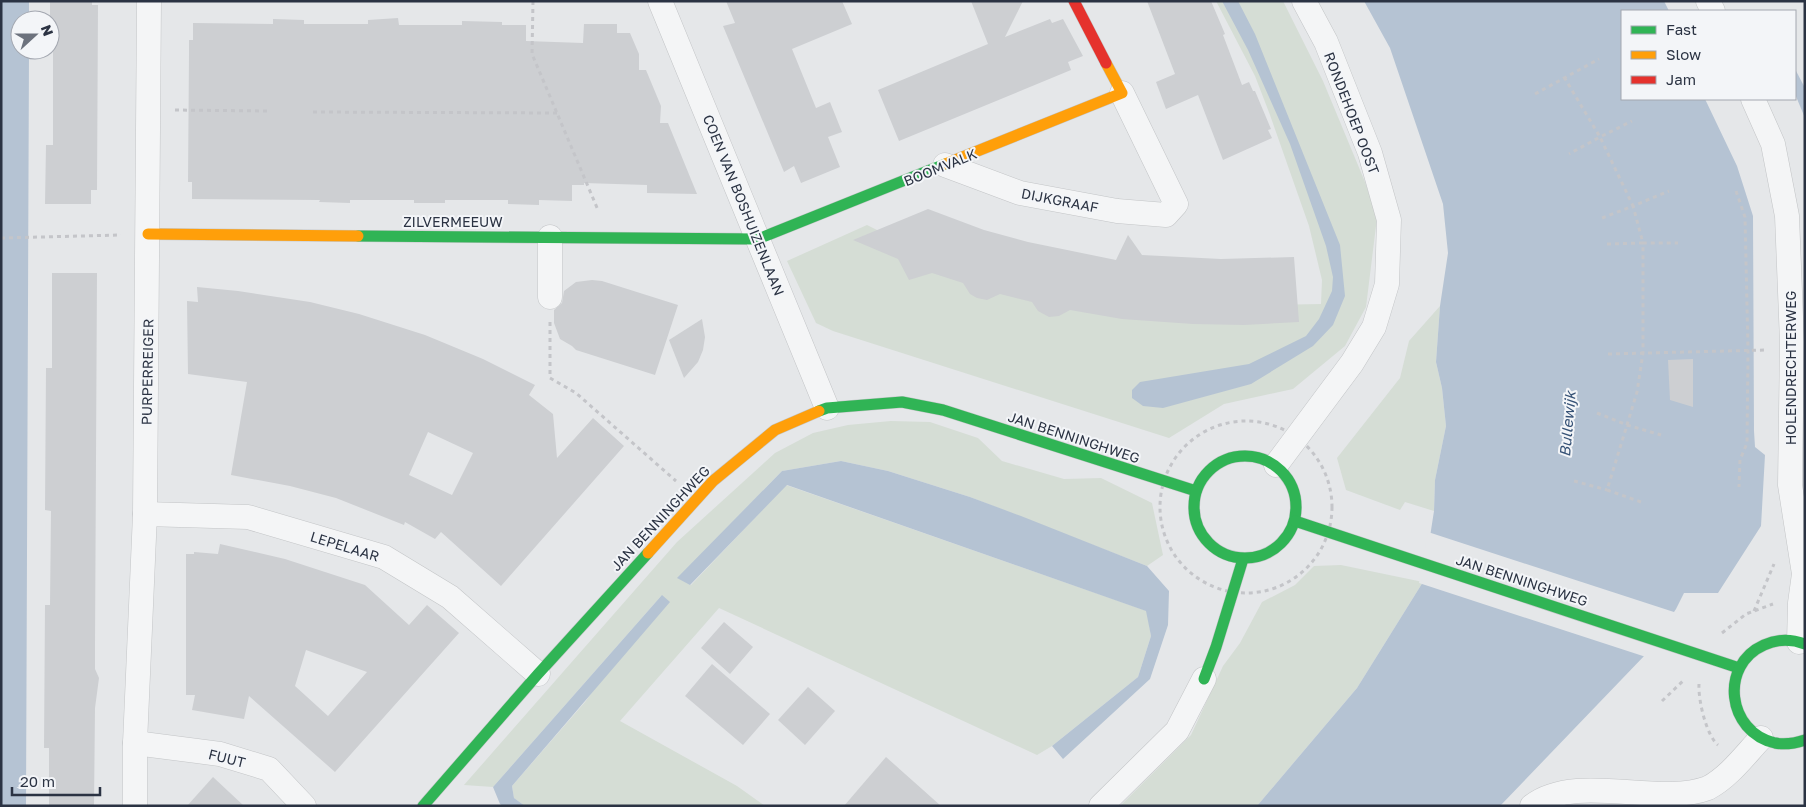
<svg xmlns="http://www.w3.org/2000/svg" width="1806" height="807" font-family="'Golos Text',sans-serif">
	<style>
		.green { fill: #d5ddd5 }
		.water { fill: #b5c3d3 }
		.pier { fill: #e5e7e9 }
		.building { fill: #cdcfd2; fill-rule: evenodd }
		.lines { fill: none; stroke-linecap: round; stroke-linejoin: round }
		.street-casing { stroke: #c3c5c7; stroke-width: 25 }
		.fast-casing { stroke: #c3c5c7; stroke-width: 12 }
		.slow-casing { stroke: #c3c5c7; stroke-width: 12 }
		.jam-casing { stroke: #c3c5c7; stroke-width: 12 }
		.path { stroke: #c4c5c9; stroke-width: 3; stroke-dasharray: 4 4; stroke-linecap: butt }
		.street { stroke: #f4f5f6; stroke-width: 24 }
		.fast { stroke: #30b455; stroke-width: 11 }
		.slow { stroke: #ff9f0a; stroke-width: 11 }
		.jam { stroke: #e5322d; stroke-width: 11 }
		.labels { text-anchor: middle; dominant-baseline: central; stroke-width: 4; stroke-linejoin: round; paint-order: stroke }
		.street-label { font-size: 14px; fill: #2b3343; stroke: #f3f5f8 }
		.water-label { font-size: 15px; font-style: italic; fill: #365276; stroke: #f3f5f8 }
	</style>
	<rect width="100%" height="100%" fill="#e5e7e9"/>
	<!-- green -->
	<g class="green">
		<path d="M1216 1H1283L1323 81 1365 182 1377 218 1366 307 1345 346 1293 389 1224 404 1169 438 833 331 816 323 787 261 867 225 895 239 1207 306 1321 304 1322 280 1309 226 1270 115 1255 76Z"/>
		<path d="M1440 306 1436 362 1442 388 1446 426 1435 480 1434 511 1405 502 1400 510 1346 490 1337 458 1400 378 1409 341Z"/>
		<path d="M891 421 930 422 978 438 1002 461 1064 479 1101 478 1152 503 1163 555 1147 566 970 497 888 471 841 461 782 471 678 578 691 585 786 485 1147 611 1151 636 1138 677 1052 746 1037 755 719 608 620 721 737 786 765 806H525L514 798 512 786 585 702 662 595 493 787 464 785 677 542 775 453 813 433 848 425Z"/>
		<path d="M1341 565 1423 582 1357 688 1257 806H1120L1191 735 1223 666 1240 643 1262 602 1295 585 1314 566Z"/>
	</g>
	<!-- water -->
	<g class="water">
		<path d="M1 1H29V20H20V50H29L26 806H1Z"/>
		<path d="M1222 1H1238L1255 34 1340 245 1345 296 1333 325 1313 346 1251 384 1163 408 1143 406 1132 398V390L1140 382 1249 364 1306 336 1319 319 1332 291 1333 277 1326 246 1290 144 1248 50Z"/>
		<path d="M1364 1H1664L1669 11H1622V99H1705L1737 166 1753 216 1754 431 1755 447 1765 455 1761 526 1718 593H1684L1676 609 1646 654 1500 806H1257L1357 688 1423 582 1434 511 1435 480 1446 426 1442 388 1436 362 1440 306 1448 253 1443 204 1390 48Z"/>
		<path d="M1795 69 1805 88V118L1795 94Z"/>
		<path d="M841 461 888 471 970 497 1021 516 1147 566 1169 591 1168 625 1150 679 1063 759 1052 746 1138 677 1151 636 1146 611 787 485 690 585 677 578 782 471Z"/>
		<path d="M662 595 670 602 512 786 514 798 525 806H503L500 804 493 787Z"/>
	</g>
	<!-- pier -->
	<path class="pier" d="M1428 532 1677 613 1646 657 1419 583Z"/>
	<!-- building -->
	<g class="building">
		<path d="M50 1H92V5H98L97 190H91V204H45L46 145H53V45H50Z"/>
		<path d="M726 1H842L852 24 792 49 816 108 830 102 842 132 828 137 840 167 801 183 794 166 784 172 723 26 735 23Z"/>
		<path d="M971 1H1023L1005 37 1050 19 1052 23 1063 19 1083 56 1068 62 1071 70 899 141 878 90 988 44Z"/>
		<path d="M1147 1H1211L1225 34 1223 35 1242 85 1249 82 1253 91H1255L1271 129 1268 130 1272 138 1223 160 1198 95 1166 109 1156 82 1175 74Z"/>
		<path d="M398 18 399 25H462V21L502 22V25H526V41L583 43 584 24H617V33H630L639 54V70H646L661 106 660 123H668L697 194 647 193V185L584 183V185H572V201L539 200V205L508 204V200H445V203H414V200H350V203L319 202 320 200 192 199V182H188L189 54V40H193V23L273 24V19L304 20V24H368V20Z"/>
		<path d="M928 209 984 230 1028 242 1116 260 1128 235 1142 255 1221 259 1294 257 1299 322 1244 325 1193 324 1122 319 1070 310 1059 316 1049 317 1038 311 1032 302 1000 294 987 300 977 298 970 294 963 283 932 273 909 280 898 259 853 240Z"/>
		<path d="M52 273H97L95 645V669L99 678 95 708 94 806H49V748H44L45 605H50L51 511 45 510 46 368H52Z"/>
		<path d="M592 280 602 281 678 305 655 375 576 350 572 346 560 339 554 323V310L562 303 564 291 576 282Z"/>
		<path d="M197 287 238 291 310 302 359 314 425 335 483 359 535 385 529 395 553 414 557 458 593 418 624 446 501 586 441 532 435 539 405 522 404 525 336 498 290 486 231 475 247 382 188 374 187 301 198 302ZM428 432 473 453 452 495 409 475Z"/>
		<path d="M702 319 705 337 703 350 698 362 684 378 669 340Z"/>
		<path d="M1693 359V407L1670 400 1668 360Z"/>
		<path d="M220 544 285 559 365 585 409 625 427 605 459 633 335 772 249 696 244 719 192 710 195 695H186V554H194V552L218 554ZM306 650 367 672 328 716 295 686Z"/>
		<path d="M724 622 753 647 730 674 701 648Z"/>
		<path d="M712 664 770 714 743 745 685 696Z"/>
		<path d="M808 687 835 711 805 745 778 720Z"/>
		<path d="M886 757 941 806H844Z"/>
		<path d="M213 777 244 806H187Z"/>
	</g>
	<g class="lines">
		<defs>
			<g id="street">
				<path d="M660 1 827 408"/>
				<path d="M1708 1 1713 11"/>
				<path d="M1753 99 1773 144 1787 216 1792 342 1790 485 1804 574 1800 603 1799 642"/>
				<path d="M945 165 1020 193 1117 211 1166 215 1176 204 1122 93"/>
				<path d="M550 297V237"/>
				<path d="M1276 465 1352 363 1374 327 1387 284 1389 220 1370 153 1326 42 1304 1"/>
				<path d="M145 514 248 517 384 557 450 597 538 674"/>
				<path d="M135 743 220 754 269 769 304 806"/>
				<path d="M135 806V743L145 514 149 1"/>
				<path d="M1101 806 1177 731 1204 679"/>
				<path d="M1532 806C1577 772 1658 807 1708 788 1729 777 1745 755 1761 738"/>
			</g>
			<g id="fast">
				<path d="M358 236 758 239 945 164"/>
				<path d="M819 411 827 408 902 402 943 410 1196 491"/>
				<circle cx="1245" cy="507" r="51"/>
				<path d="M1295 521 1739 668"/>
				<path d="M1805 644C1792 639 1777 639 1764 645 1719 665 1727 732 1775 743 1785 745 1796 743 1805 740"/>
				<path d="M1204 679 1216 647 1243 559"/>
				<path d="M423 806 538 674 648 553"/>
			</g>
			<g id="slow">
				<path d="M945 164 1122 93 1106 63"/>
				<path d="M148 234 358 236"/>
				<path d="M648 553 713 481 775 430 819 411"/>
			</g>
			<path id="jam" d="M1074 1 1106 63"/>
		</defs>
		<!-- street casing -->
		<use href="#street" class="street-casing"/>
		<!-- fast casing -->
		<use href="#fast" class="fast-casing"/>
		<!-- slow casing -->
		<use href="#slow" class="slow-casing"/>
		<!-- jam casing -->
		<use href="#jam" class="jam-casing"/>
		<!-- path -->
		<g class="path">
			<path d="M533 1 532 54 598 210"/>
			<path d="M1564 77 1600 137 1569 154"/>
			<path d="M1535 94 1599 59"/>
			<path d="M175 110 267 111"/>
			<path d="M313 112 557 113"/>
			<path d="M1736 191 1745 217 1748 350 1747 443 1740 460 1739 487"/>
			<path d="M1602 218 1633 206 1600 137 1632 121"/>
			<path d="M1 238 121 235"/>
			<path d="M1607 244 1643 243 1633 206 1669 191"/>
			<path d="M550 322V378L576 393 676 481"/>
			<path d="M1608 354 1765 350"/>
			<path d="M1597 413 1627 425 1637 392 1643 353V243H1678"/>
			<circle cx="1246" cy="507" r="86"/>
			<path d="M1574 481 1607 490"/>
			<path d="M1641 502 1607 490 1627 425 1661 435"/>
			<path d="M1754 611 1774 564"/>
			<path d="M1722 633 1746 614 1773 604"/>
			<path d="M1699 684C1698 699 1706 735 1718 745"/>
			<path d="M1662 701 1683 681"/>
		</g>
		<!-- street -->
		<use href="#street" class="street"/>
		<!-- fast -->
		<use href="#fast" class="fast"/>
		<!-- slow -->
		<use href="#slow" class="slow"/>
		<!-- jam -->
		<use href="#jam" class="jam"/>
	</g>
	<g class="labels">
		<!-- street labels -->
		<g class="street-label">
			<text transform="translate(1352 113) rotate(69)">RONDEHOEP OOST</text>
			<text transform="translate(940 167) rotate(-22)">BOOMVALK</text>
			<text transform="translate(1060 200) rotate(11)">DIJKGRAAF</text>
			<text transform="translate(744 205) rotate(68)">COEN VAN BOSHUIZENLAAN</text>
			<text x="453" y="221">ZILVERMEEUW</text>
			<text transform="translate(1790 368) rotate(-90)">HOLENDRECHTERWEG</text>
			<text transform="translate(147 372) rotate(-89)">PURPERREIGER</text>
			<text transform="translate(1074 437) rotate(18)">JAN BENNINGHWEG</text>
			<text transform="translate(660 518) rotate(-47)">JAN BENNINGHWEG</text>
			<text transform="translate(345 546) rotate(17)">LEPELAAR</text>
			<text transform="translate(1522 580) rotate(18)">JAN BENNINGHWEG</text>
			<text transform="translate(227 758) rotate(14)">FUUT</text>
		</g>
		<!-- water labels -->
		<g class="water-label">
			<text transform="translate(1567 424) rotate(-85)">Bullewijk</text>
		</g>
	</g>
	<!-- border -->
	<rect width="1806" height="807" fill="none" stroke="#2b3343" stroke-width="5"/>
	<!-- legend -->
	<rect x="1621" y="10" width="175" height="90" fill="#f3f5f8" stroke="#a3a7b0"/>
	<rect x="1631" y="26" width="25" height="8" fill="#30b455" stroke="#a3a7b0"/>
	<text x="1666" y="35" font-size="15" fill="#2b3343">Fast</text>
	<rect x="1631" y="51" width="25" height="8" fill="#ff9f0a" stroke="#a3a7b0"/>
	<text x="1666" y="60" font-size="15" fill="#2b3343">Slow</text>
	<rect x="1631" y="76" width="25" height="8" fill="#e5322d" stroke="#a3a7b0"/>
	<text x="1666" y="85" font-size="15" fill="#2b3343">Jam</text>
	<!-- north arrow -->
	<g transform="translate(35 35) rotate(69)"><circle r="24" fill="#f3f5f8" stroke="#a3a7b0"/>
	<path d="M0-4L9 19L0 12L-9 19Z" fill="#6c727d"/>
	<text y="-8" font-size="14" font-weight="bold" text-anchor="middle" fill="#2b3343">N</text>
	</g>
	<!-- scale -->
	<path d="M12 787v8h88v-8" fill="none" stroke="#2b3343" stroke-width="2.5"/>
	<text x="20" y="787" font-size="15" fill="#2b3343" stroke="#f3f5f8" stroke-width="4" paint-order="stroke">20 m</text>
</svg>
